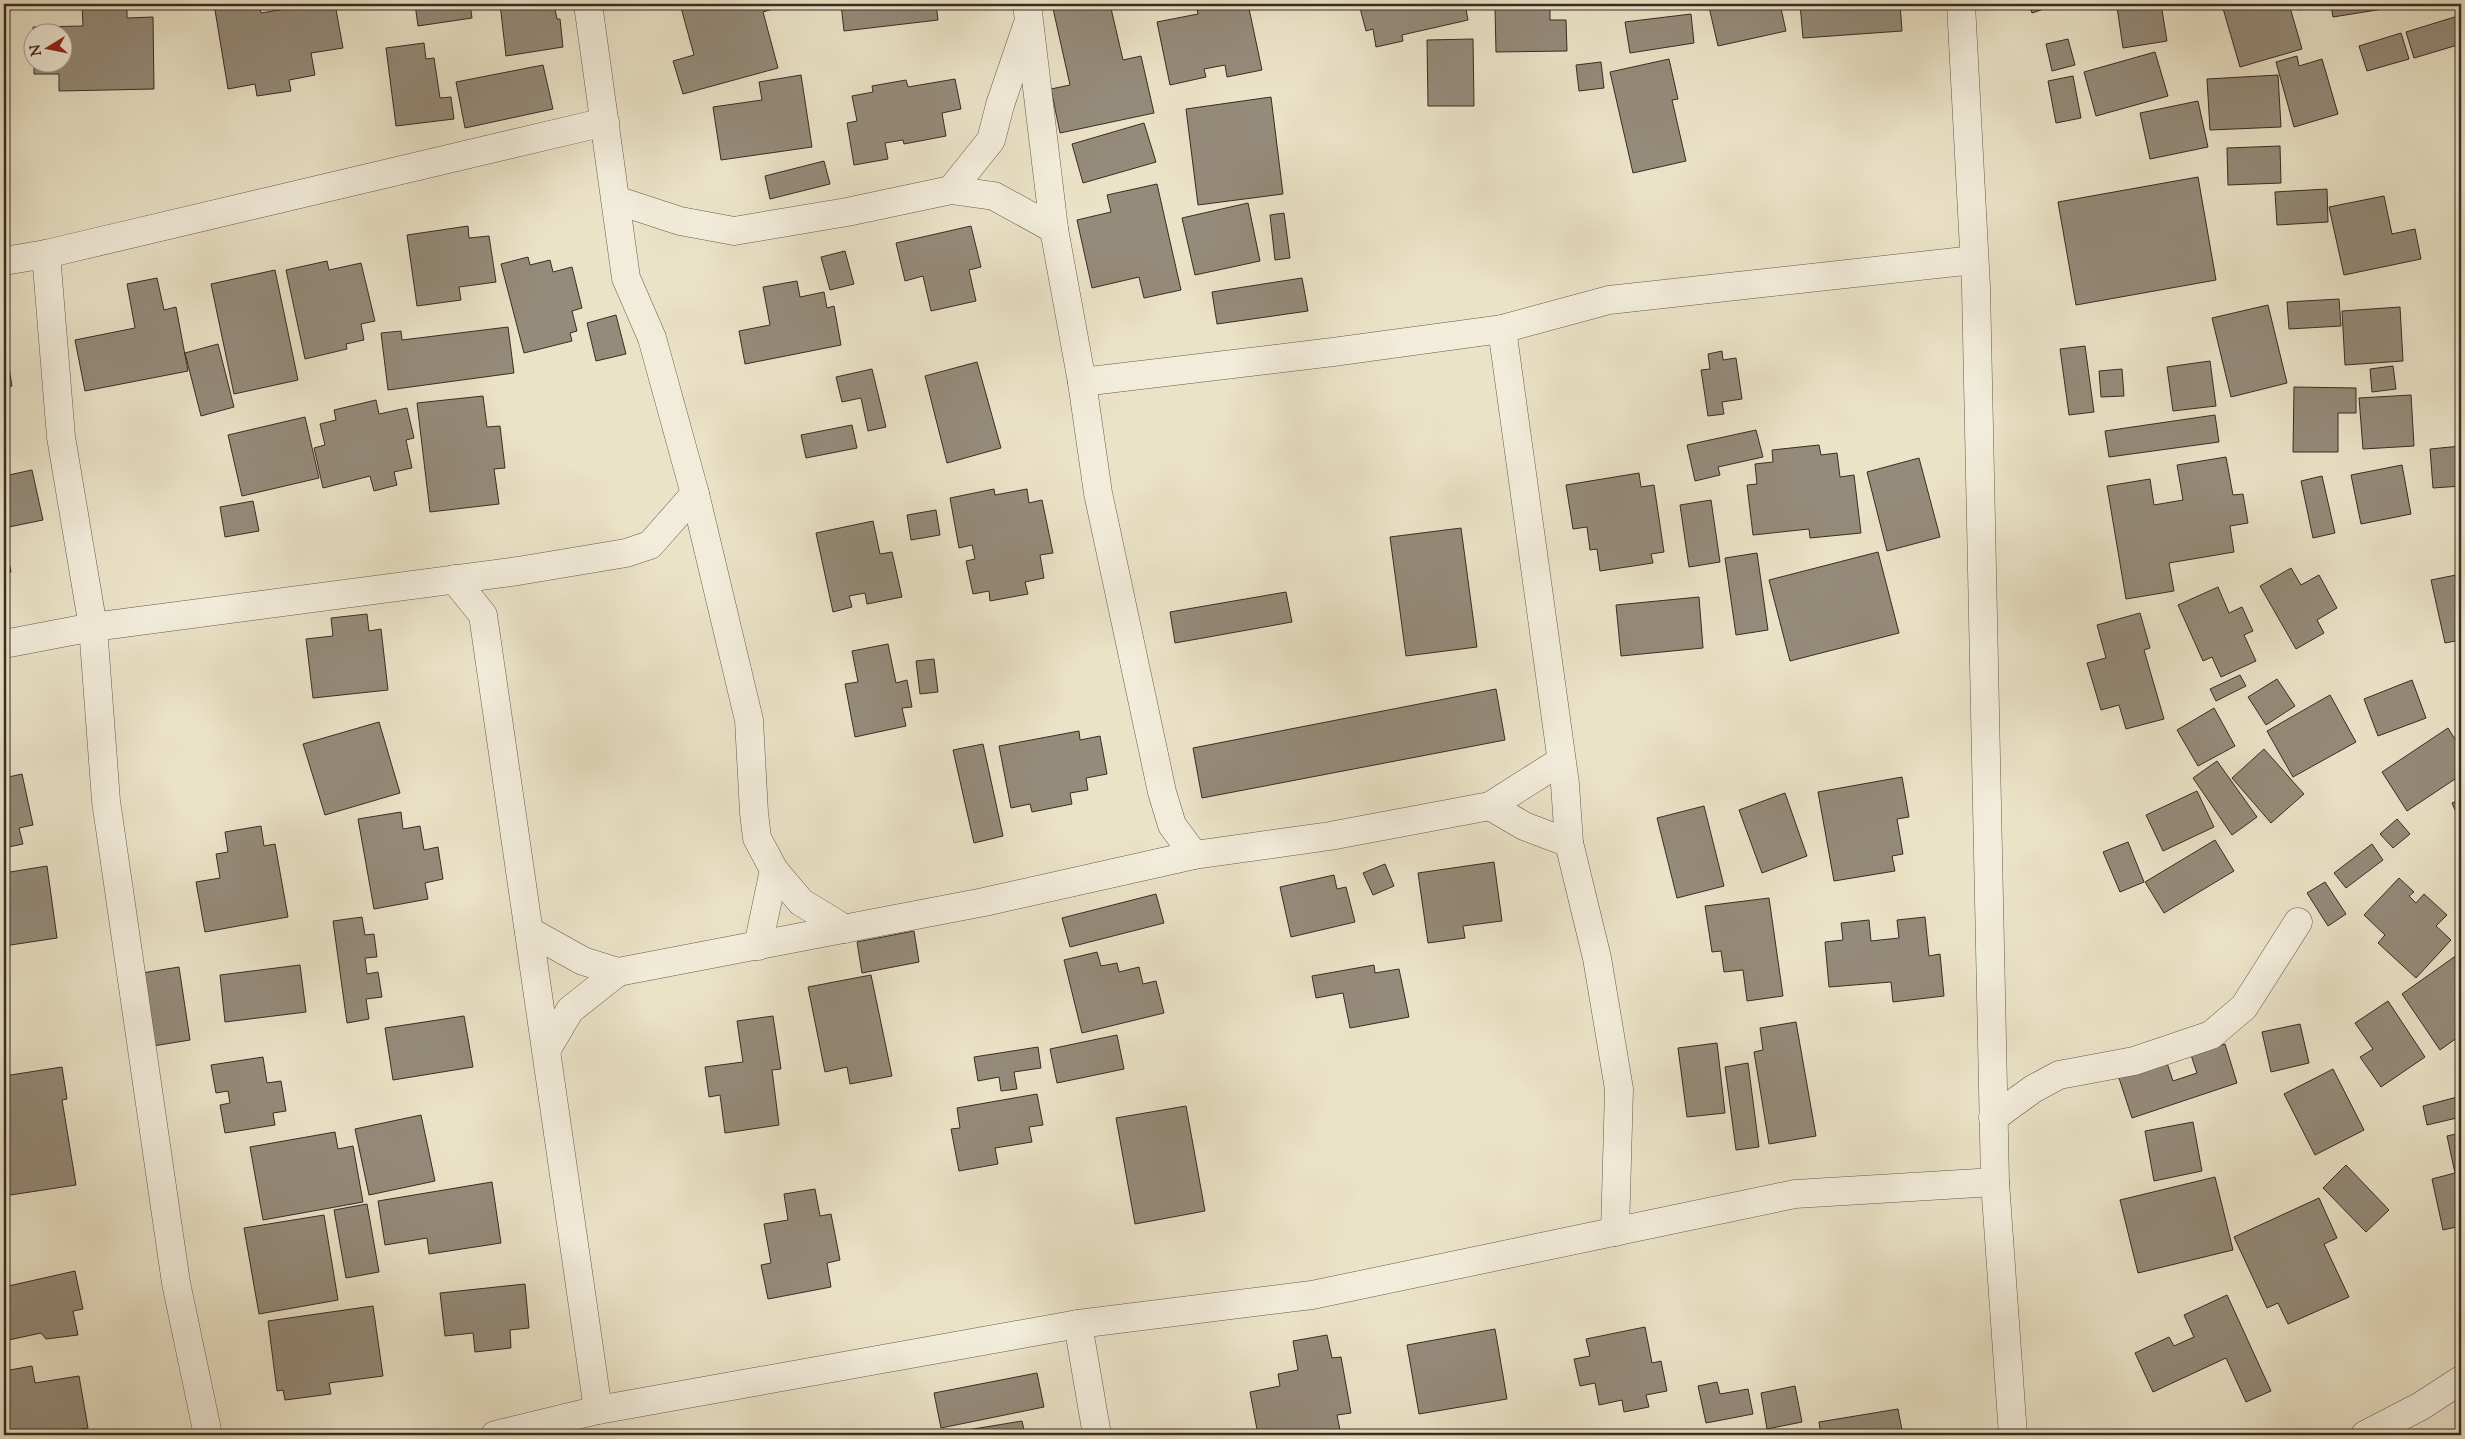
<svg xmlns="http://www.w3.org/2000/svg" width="2465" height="1439" font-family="'Sorts Mill Goudy',serif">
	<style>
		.building { fill: #958b7a; stroke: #382c25 }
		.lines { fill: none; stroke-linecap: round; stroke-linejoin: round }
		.minor-casing { stroke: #655a4e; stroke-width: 29 }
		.minor { stroke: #f2eddb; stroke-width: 28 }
	</style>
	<rect width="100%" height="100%" fill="#ebe3c8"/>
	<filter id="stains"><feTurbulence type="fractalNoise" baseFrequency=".004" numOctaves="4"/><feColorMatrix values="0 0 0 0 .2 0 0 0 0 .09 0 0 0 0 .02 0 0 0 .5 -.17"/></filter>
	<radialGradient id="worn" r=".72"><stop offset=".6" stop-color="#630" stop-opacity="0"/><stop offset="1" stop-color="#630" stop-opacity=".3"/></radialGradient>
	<!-- building -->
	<g class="building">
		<path d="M82 4H127V18L153 17 154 89 59 91V74H34V62H62V32H33V27L83 26Z"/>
		<path d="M214 4H259L261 13 314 4H335L343 48 311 53 315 75 289 80 291 91 257 96 255 84 228 89Z"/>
		<path d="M415 4H470L472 18 418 26Z"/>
		<path d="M500 4H554L557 19H560L563 47 506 56Z"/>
		<path d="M680 4H789L763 12 778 68 683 94 673 61 694 55Z"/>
		<path d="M841 4H936L938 20 844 31Z"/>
		<path d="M1052 4H1110L1123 60 1141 56 1154 113 1060 133 1051 89 1070 85Z"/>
		<path d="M1196 4H1248L1262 70 1227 77 1225 65 1204 69 1206 77 1170 85 1157 22 1198 14Z"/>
		<path d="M1359 4H1465L1468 20 1402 35 1403 41 1376 47 1373 29 1366 31Z"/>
		<path d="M1480 4H1550V20H1566L1567 51 1496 52 1495 8H1480Z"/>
		<path d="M1627 4H1649L1628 9Z"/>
		<path d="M1725 4H1780L1786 31 1718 46 1709 7Z"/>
		<path d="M1800 4H1900L1902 31 1803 38Z"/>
		<path d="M2029 4H2056V5L2032 13Z"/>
		<path d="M2136 4H2161L2167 41 2123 48 2117 7Z"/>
		<path d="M2225 4H2289L2302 49 2240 67 2222 5Z"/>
		<path d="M2299 4H2382L2383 9 2333 17 2331 5 2300 10Z"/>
		<path d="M1691 14 1694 43 1630 53 1625 22Z"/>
		<path d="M2461 15V44L2414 58 2406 32Z"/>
		<path d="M2401 33 2409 59 2367 71 2359 46Z"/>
		<path d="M1473 39 1474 106H1428L1427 40Z"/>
		<path d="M2068 39 2075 65 2052 71 2046 44Z"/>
		<path d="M424 43 426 59 434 58 440 98 451 97 454 119 396 126 386 48Z"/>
		<path d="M2155 52 2168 96 2096 116 2084 72Z"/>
		<path d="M2297 56 2299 66 2322 59 2338 114 2294 127 2276 62Z"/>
		<path d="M1669 59 1678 99 1672 100 1686 161 1633 173 1610 72Z"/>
		<path d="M1601 62 1604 88 1579 91 1576 65Z"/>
		<path d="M543 65 553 109 465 128 456 82Z"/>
		<path d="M801 75 812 147 721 160 713 107 762 100 759 82Z"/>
		<path d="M2278 75 2281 127 2210 130 2207 79Z"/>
		<path d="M2073 76 2081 118 2056 123 2048 81Z"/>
		<path d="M955 79 961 109 942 113 946 136 904 144 903 140 885 143 888 159 854 165 847 123 857 121 852 96 873 92 872 86 906 80 908 87Z"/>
		<path d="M1271 97 1283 194 1198 205 1186 109Z"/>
		<path d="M2198 101 2208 147 2150 159 2140 113Z"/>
		<path d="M1144 123 1156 162 1083 183 1072 144Z"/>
		<path d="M2280 146 2281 183 2228 185 2227 148Z"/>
		<path d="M824 161 830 184 770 199 765 176Z"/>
		<path d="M2198 177 2216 280 2076 305 2058 202Z"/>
		<path d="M1157 184 1181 290 1144 298 1139 277 1092 288 1077 220 1111 212 1107 195Z"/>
		<path d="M2327 189 2328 222 2277 225 2275 192Z"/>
		<path d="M2384 196 2392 234 2415 229 2421 259 2344 275 2329 207Z"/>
		<path d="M1248 203 1260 261 1195 275 1182 218Z"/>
		<path d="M1284 213 1290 258 1275 260 1270 215Z"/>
		<path d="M468 226 469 238 489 236 496 282 459 287 461 300 417 306 407 235Z"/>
		<path d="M971 226 981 267 969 270 976 301 931 311 923 276 905 281 896 243Z"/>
		<path d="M845 251 854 284 830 290 821 257Z"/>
		<path d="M528 257 530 265 550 260 553 272 572 267 582 308 572 311 577 331 570 333 572 341 524 353 501 264Z"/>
		<path d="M327 261 329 270 361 263 375 321 361 324 364 340 346 344 347 349 305 359 286 270Z"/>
		<path d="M275 270 298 380 234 394 211 284Z"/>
		<path d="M157 278 164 310 176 307 188 371 85 391 75 340 135 328 127 284Z"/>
		<path d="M1302 278 1308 311 1217 324 1212 292Z"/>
		<path d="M797 281 800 297 824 292 827 308 834 306 841 345 745 364 739 331 770 325 763 287Z"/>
		<path d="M2339 299 2341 326 2289 329 2287 302Z"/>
		<path d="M2268 305 2287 383 2231 397 2212 318Z"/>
		<path d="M2400 307 2403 361 2345 365 2342 311Z"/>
		<path d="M616 315 626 354 596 361 587 323Z"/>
		<path d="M508 327 514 373 388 390 381 333 401 331 402 340Z"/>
		<path d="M4 338 12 386 4 388Z"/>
		<path d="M218 344 234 407 201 416 185 353Z"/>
		<path d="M2085 346 2094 412 2069 415 2060 349Z"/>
		<path d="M1722 351 1723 360 1736 358 1742 399 1722 402 1724 414 1708 416 1701 370 1710 369 1708 354Z"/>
		<path d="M2210 361 2216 406 2173 411 2167 367Z"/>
		<path d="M977 362 1001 448 947 463 925 376Z"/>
		<path d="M2393 366 2396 389 2372 392 2370 369Z"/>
		<path d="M872 369 886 427 868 431 861 398 842 402 836 377Z"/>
		<path d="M2122 369 2124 396 2101 397 2099 371Z"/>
		<path d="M2294 387 2356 388V413H2338V452H2293Z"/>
		<path d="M2411 395 2414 446 2363 449 2359 398Z"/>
		<path d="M483 396 487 427 500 426 505 468 494 469 499 504 430 512 417 403Z"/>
		<path d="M376 400 379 414 407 408 414 438 406 440 412 468 394 472 397 485 374 491 370 476 323 488 314 448 325 445 320 424 336 420 334 410Z"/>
		<path d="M2215 415 2219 442 2109 457 2105 431Z"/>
		<path d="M305 417 319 478 242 496 228 435Z"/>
		<path d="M852 425 857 448 806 458 801 435Z"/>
		<path d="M1756 430 1763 457 1718 467 1720 475 1695 481 1687 445Z"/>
		<path d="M1819 445 1821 455 1837 453 1840 477 1854 475 1861 533 1810 538 1809 529 1753 535 1747 485 1757 484 1755 464 1773 462 1772 450Z"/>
		<path d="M2461 446V486L2433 488 2430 449Z"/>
		<path d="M2226 457 2233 495 2243 494 2248 523 2230 526 2234 552 2169 563 2174 591 2126 599 2107 486 2150 479 2154 505 2183 500 2177 465Z"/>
		<path d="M1919 458 1940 537 1887 551 1867 472Z"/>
		<path d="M2402 465 2411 514 2361 524 2351 475Z"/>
		<path d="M32 470 43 520 4 528V476Z"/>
		<path d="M1639 473 1641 487 1654 485 1664 552 1651 554 1653 563 1600 571 1597 549 1590 550 1587 527 1573 529 1566 485Z"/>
		<path d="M2322 476 2335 533 2313 538 2301 481Z"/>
		<path d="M994 489 995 495 1027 489 1029 503 1042 500 1053 553 1040 555 1044 578 1025 582 1028 594 990 601 989 591 973 594 966 561 975 559 972 545 959 548 950 498Z"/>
		<path d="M1711 500 1720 562 1689 567 1680 505Z"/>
		<path d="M253 501 259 531 225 537 220 507Z"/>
		<path d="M936 510 940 535 911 540 907 515Z"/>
		<path d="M873 521 880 554 892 552 902 597 867 604 865 593 849 596 852 607 833 612 816 533Z"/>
		<path d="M1461 528 1477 647 1406 656 1390 537Z"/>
		<path d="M4 537 11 572 4 574Z"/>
		<path d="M1878 552 1899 633 1790 661 1769 580Z"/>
		<path d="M1757 553 1768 630 1736 635 1725 558Z"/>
		<path d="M2291 568 2301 585 2319 575 2337 608 2317 620 2324 633 2296 649 2260 586Z"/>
		<path d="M2461 574V640L2445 643 2431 580Z"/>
		<path d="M2218 587 2229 613 2242 607 2253 631 2244 635 2256 661 2221 677 2212 657 2203 661 2178 605Z"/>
		<path d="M1286 592 1292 622 1175 643 1170 612Z"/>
		<path d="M1699 597 1703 648 1621 656 1616 605Z"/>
		<path d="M2140 613 2150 648 2144 650 2164 719 2126 729 2119 705 2101 710 2087 663 2106 658 2097 625Z"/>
		<path d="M367 614 369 631 381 629 388 690 313 698 306 639 333 636 331 618Z"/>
		<path d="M888 644 896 683 907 680 912 707 902 708 906 726 855 737 845 684 858 682 852 651Z"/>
		<path d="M934 659 938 692 920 694 916 661Z"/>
		<path d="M2240 675 2246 686 2216 701 2210 689Z"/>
		<path d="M2277 679 2295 706 2266 725 2248 697Z"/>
		<path d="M2412 680 2426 718 2378 736 2364 699Z"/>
		<path d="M1496 689 1505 740 1202 798 1193 748Z"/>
		<path d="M2330 695 2356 742 2293 777 2267 731Z"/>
		<path d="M2214 708 2235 746 2198 766 2177 730Z"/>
		<path d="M379 722 400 793 325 815 303 744Z"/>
		<path d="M2448 728 2461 749V775L2407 811 2382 772Z"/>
		<path d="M1079 731 1080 740 1100 736 1107 774 1086 778 1088 790 1070 793 1072 804 1032 812 1030 804 1011 808 999 746Z"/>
		<path d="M983 744 1003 836 974 843 953 750Z"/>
		<path d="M2264 749 2304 794 2271 823 2232 778Z"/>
		<path d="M2217 761 2257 817 2232 835 2193 778Z"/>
		<path d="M22 774 33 825 19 828 23 844 4 848V778Z"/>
		<path d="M1902 777 1909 817 1897 819 1903 854 1892 856 1895 871 1834 881 1818 792Z"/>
		<path d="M2197 791 2214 827 2163 851 2146 815Z"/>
		<path d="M1785 793 1807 856 1762 873 1739 810Z"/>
		<path d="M2461 799V824L2452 803Z"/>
		<path d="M1704 806 1724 886 1677 898 1657 818Z"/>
		<path d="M401 812 403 829 420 826 424 850 438 847 443 879 425 883 428 899 374 909 358 819Z"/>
		<path d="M2397 819 2410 834 2393 848 2380 834Z"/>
		<path d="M261 826 264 846 275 844 288 917 205 932 196 882 220 878 216 854 228 852 225 832Z"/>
		<path d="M2215 840 2234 871 2164 913 2145 882Z"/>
		<path d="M2128 842 2144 882 2120 892 2103 852Z"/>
		<path d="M2372 844 2383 860 2346 888 2334 873Z"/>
		<path d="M1494 862 1502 921 1463 926 1465 938 1428 943 1418 873Z"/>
		<path d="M1385 864 1394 886 1373 895 1363 873Z"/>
		<path d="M47 866 57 938 4 946V873Z"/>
		<path d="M1334 875 1337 889 1346 887 1355 922 1291 937 1280 887Z"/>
		<path d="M2399 878 2414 892 2409 896 2416 903 2424 894 2447 915 2436 926 2451 940 2416 978 2378 943 2385 935 2364 915Z"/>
		<path d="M2325 882 2346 914 2328 926 2307 893Z"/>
		<path d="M1156 894 1164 923 1070 947 1062 918Z"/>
		<path d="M1769 898 1783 996 1747 1001 1743 970 1724 972 1721 951 1712 952 1705 906Z"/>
		<path d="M362 917 365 935 374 934 377 957 365 958 367 974 378 972 382 997 366 999 369 1019 347 1023 333 921Z"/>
		<path d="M1925 917 1929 956 1940 954 1944 996 1893 1002 1891 982 1829 987 1825 942 1843 940 1841 923 1869 920 1871 941 1899 938 1897 920Z"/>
		<path d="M914 931 919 962 862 973 857 942Z"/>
		<path d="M1097 952 1101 966 1117 963 1119 972 1139 967 1143 984 1156 981 1164 1013 1082 1033 1064 960Z"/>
		<path d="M2457 955 2461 961V1035L2440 1050 2402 994Z"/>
		<path d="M300 965 306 1012 225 1022 220 975Z"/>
		<path d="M1374 965 1375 973 1399 969 1409 1017 1350 1028 1343 993 1316 998 1312 976Z"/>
		<path d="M179 967 190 1040 153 1046 142 973Z"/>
		<path d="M871 975 892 1076 850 1084 847 1067 825 1072 808 987Z"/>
		<path d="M2388 1001 2425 1057 2381 1087 2360 1057 2373 1049 2355 1023Z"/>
		<path d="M464 1016 473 1067 393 1080 385 1028Z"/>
		<path d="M773 1016 781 1069 772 1070 779 1125 725 1133 720 1095 709 1097 705 1067 743 1062 737 1021Z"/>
		<path d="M1796 1022 1816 1136 1769 1144 1754 1052 1763 1050 1760 1028Z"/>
		<path d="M2300 1024 2309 1063 2271 1072 2262 1032Z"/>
		<path d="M1117 1035 1124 1069 1057 1083 1050 1049Z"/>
		<path d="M1717 1043 1725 1113 1687 1117 1678 1048Z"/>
		<path d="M2225 1044 2237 1083 2132 1118 2118 1075 2166 1060 2173 1081 2197 1073 2191 1055Z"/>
		<path d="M1038 1047 1041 1068 1014 1072 1017 1089 1001 1091 999 1077 978 1081 974 1057Z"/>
		<path d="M263 1057 267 1083 281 1081 286 1111 273 1113 275 1125 225 1133 220 1105 230 1103 228 1091 216 1093 211 1065Z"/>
		<path d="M1748 1063 1759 1147 1736 1150 1725 1067Z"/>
		<path d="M62 1067 67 1099 62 1100 76 1185 4 1196V1076Z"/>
		<path d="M2333 1069 2364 1130 2315 1155 2284 1094Z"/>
		<path d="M1037 1094 1043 1125 1029 1127 1032 1142 995 1148 998 1164 959 1171 951 1129 960 1128 957 1108Z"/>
		<path d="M2461 1096V1117L2427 1125 2423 1106Z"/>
		<path d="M1186 1106 1205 1211 1135 1224 1116 1118Z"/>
		<path d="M421 1115 435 1181 369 1195 355 1129Z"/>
		<path d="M2193 1122 2202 1171 2154 1181 2145 1131Z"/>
		<path d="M335 1132 338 1149 353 1146 363 1202 263 1220 250 1147Z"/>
		<path d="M2461 1133V1226L2443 1230 2432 1179 2455 1173 2447 1136Z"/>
		<path d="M2346 1165 2389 1210 2366 1232 2323 1188Z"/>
		<path d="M2215 1177 2233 1250 2138 1273 2120 1200Z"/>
		<path d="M492 1182 501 1243 429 1254 427 1238 385 1245 378 1201Z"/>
		<path d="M815 1189 820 1216 831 1214 840 1260 827 1263 831 1287 768 1299 761 1265 771 1263 764 1224 788 1220 784 1194Z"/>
		<path d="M2319 1198 2337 1238 2324 1244 2349 1297 2288 1324 2278 1303 2267 1308 2234 1237Z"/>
		<path d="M367 1204 379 1272 346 1278 334 1210Z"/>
		<path d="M324 1215 338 1300 259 1314 244 1228Z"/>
		<path d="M75 1271 83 1309 73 1311 78 1335 46 1339 41 1333 4 1341V1287Z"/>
		<path d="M525 1284 529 1328 510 1330 511 1348 475 1352 473 1333 445 1336 440 1293Z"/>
		<path d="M2227 1295 2271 1391 2246 1402 2226 1358 2153 1392 2135 1353 2169 1337 2174 1346 2194 1337 2184 1315Z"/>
		<path d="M373 1306 383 1376 329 1383 331 1394 285 1400 283 1390 277 1391 268 1321Z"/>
		<path d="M1645 1327 1652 1363 1661 1361 1667 1391 1646 1395 1649 1407 1624 1412 1622 1400 1599 1405 1595 1383 1580 1386 1574 1359 1590 1356 1586 1339Z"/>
		<path d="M1495 1329 1507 1399 1419 1414 1407 1345Z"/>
		<path d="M1327 1335 1332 1358 1341 1357 1351 1413 1337 1415 1341 1435H1258L1250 1392 1280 1386 1278 1374 1298 1370 1293 1341Z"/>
		<path d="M32 1366 35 1383 79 1376 88 1428 63 1432 64 1435H4V1371Z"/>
		<path d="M1037 1373 1044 1407 941 1428 934 1393Z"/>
		<path d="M1717 1382 1720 1394 1748 1389 1753 1414 1706 1423 1698 1386Z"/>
		<path d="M1795 1386 1802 1422 1767 1429 1761 1393Z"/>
		<path d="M1898 1409 1903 1435H1821L1819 1422Z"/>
		<path d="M1022 1421 1025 1435 943 1434Z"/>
	</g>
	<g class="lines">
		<defs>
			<g id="minor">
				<path d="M588 4 626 278 652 338 695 494 749 720 754 813 757 838 774 870 801 902 845 929"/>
				<path d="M1027 4 1054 229 1082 382 1098 493 1162 792 1172 825 1194 855"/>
				<path d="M1961 4 1976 287 1995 1182 2013 1435"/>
				<path d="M951 190 991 140 1000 105 1027 26"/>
				<path d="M616 200 680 221 734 231 847 212 951 190 994 196 1054 229"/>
				<path d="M46 254 61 437 93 627 106 801 176 1283 208 1435"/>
				<path d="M4 261 46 254 605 122"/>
				<path d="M1502 329 1565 784 1569 843 1597 958 1619 1089 1615 1232"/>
				<path d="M1082 382 1333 352 1502 329 1609 300 1974 260"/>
				<path d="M454 579 483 615 598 1410"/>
				<path d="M4 644 93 627 518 571 626 553 650 545 695 494"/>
				<path d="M1490 806 1561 761"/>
				<path d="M529 931 583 961 618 972 984 902 1194 855 1330 836 1490 806 1524 826 1569 843"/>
				<path d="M758 946 774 870"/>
				<path d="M547 1049 570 1010 618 972"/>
				<path d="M1993 1118 2033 1089 2059 1075 2134 1061 2211 1035 2244 1007 2298 922"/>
				<path d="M1078 1324 1097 1435"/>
				<path d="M495 1435 598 1410 1078 1324 1312 1295 1795 1194 1995 1182"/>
				<path d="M2365 1435 2421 1406 2461 1380"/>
			</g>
		</defs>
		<!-- minor casing -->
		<use href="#minor" class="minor-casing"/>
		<!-- minor -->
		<use href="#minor" class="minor"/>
	</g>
	<!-- margin -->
	<rect width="2465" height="1439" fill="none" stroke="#ebe3c8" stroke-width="20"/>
	<rect x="5" y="5" width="2455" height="1429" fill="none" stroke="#382c25" stroke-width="2.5"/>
	<rect x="10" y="10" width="2445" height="1419" fill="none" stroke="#382c25"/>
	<!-- north arrow -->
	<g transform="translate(48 48) rotate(260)"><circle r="24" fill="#f2eddb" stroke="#a8a092"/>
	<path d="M0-4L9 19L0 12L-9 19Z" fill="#8f2418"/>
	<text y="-8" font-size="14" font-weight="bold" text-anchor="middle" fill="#382c25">N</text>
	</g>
	<rect width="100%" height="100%" filter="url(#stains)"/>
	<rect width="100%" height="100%" fill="url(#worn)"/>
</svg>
